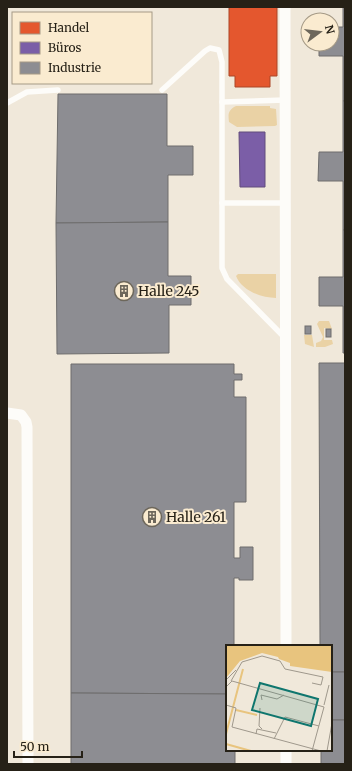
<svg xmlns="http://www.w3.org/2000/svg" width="352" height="771" font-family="Merriweather,serif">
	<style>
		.green { fill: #ead2a5 }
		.shops { fill: #e4572e; stroke: #ab4727 }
		.offices { fill: #7b5ea7; stroke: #624c7c }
		.industry { fill: #8d8d92; stroke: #6e6d6d }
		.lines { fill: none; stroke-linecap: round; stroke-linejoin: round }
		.lane { stroke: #fdfcf9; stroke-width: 5.5 }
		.street { stroke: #fdfcf9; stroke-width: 11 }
		.labels { text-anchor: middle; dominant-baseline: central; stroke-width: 4; stroke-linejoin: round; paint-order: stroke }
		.poi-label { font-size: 14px; fill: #262117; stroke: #faebd0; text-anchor: start }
		.inset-river { fill: none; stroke: #e8c47e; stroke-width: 2 }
		.inset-road { fill: none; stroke: #9f988c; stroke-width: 1 }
		.view { fill: #0f766e; fill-opacity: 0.15; stroke: #0f766e; stroke-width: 2 }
		.inset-edge { fill: none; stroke: #262117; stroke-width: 2 }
	</style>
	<rect width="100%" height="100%" fill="#f0e8da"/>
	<!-- green -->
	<g class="green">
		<path d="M236 106H270V108L276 109 277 125 275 126 237 127 229 122C228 114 228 110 236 106Z"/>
		<path d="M238 274H276V298C262 298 242 291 236 276Z"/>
		<path d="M319 321H329L332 329 324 328V340H332L333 344 325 347H316V343L321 341 323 337 317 324Z"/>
		<path d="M304 335H312L314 347 305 344Z"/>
	</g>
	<!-- shops -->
	<path class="shops" d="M229 7H277V76H270V87H235V76H229Z"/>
	<!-- offices -->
	<path class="offices" d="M239 132H265V187H240Z"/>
	<!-- industry -->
	<g class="industry">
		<path d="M343 7H345V101H343V56H319V44H332V27H343Z"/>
		<path d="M58 94H167V146H193V175H168V222L56 223Z"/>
		<path d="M343 101H345V230H343V181H318L319 152H343Z"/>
		<path d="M168 222V276H191V305H169V353L57 354 56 223Z"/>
		<path d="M343 230H345V353H343V306H319V277H343Z"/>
		<rect x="305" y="326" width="6" height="8"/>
		<rect x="326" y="329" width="5" height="8"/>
		<path d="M319 363H345V672H331V646H320Z"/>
		<path d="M71 364H234V374H242V380H234V397H246V502H234V558H240V547H253V580H239V578H234V646H227V694L71 693Z"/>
		<rect x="332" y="672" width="13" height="48"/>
		<path d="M71 693 227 694V750H235V764H71Z"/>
		<path d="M331 720H345V764H321V750H331Z"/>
	</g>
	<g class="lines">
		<!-- lane -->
		<g class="lane">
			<path d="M162 90 205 51 210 48 219 50 222 62V268L227 279 285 338"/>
			<path d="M222 102 285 100"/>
			<path d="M7 103 27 92 58 90"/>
			<path d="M222 203H285"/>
		</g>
		<!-- street -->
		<g class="street">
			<path d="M285 7 286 646"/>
			<path d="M7 413 21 415 26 422 27 427 28 764"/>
			<path d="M286 764V750"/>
		</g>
	</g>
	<!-- icons -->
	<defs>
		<symbol id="building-ring" viewBox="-11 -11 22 22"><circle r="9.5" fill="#faebd0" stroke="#6d675b" stroke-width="1.5"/><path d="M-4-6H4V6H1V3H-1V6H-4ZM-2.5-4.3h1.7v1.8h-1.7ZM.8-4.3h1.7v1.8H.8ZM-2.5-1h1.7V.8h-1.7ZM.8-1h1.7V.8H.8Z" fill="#6d675b"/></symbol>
	</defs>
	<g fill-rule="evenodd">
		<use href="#building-ring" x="113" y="280" width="22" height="22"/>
		<use href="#building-ring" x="141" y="506" width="22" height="22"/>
	</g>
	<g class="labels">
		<!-- poi labels -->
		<g class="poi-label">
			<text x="138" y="291">Halle 245</text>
			<text x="166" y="517">Halle 261</text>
		</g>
	</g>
	<!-- overview -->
	<g transform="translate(226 645)">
		<rect width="106" height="106" fill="#f0e8da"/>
		<path d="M0 0H106V27L64 21V18L53 14 52 12 36 8 14 16 0 33Z" fill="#e8c47e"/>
		<path class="inset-river" d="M89 0 106 5M10 65 31 70M0 89 17 24M0 99 25 106"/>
		<path class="inset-road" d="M0 35 10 25M5 36 16 17 36 11 54 16 59 24 97 32 95 40 86 38M0 42 6 36 98 62M36 55 35 50 51 54 58 50M0 60 10 63 6 82 95 106M98 60 103 40M34 63 33 81 36 84M30 89 31 84 50 88M48 94 59 72 93 81M86 106 98 62M101 106 106 78"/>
		<path class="view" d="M34 38 92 54 85 81 26 65Z"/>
		<rect width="106" height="106" class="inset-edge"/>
	</g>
	<!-- border -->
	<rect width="352" height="771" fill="none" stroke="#262117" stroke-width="16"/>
	<!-- legend -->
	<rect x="12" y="12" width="140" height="72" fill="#faebd0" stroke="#a59a86"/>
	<rect x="20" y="22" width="20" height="12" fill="#e4572e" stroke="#a59a86"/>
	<text x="48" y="32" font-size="12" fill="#262117">Handel</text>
	<rect x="20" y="42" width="20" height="12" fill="#7b5ea7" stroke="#a59a86"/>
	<text x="48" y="52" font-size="12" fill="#262117">Büros</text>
	<rect x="20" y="62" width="20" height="12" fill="#8d8d92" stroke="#a59a86"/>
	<text x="48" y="72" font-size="12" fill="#262117">Industrie</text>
	<!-- north arrow -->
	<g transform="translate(320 32) rotate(75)"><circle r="19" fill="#faebd0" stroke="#a59a86"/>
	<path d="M0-3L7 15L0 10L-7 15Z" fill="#6d675b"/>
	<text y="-6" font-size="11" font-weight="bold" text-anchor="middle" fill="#262117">N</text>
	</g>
	<!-- scale -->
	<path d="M14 751v6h68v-6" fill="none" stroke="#262117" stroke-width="2"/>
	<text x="20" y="751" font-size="12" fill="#262117" stroke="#faebd0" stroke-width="3" paint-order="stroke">50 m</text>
</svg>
